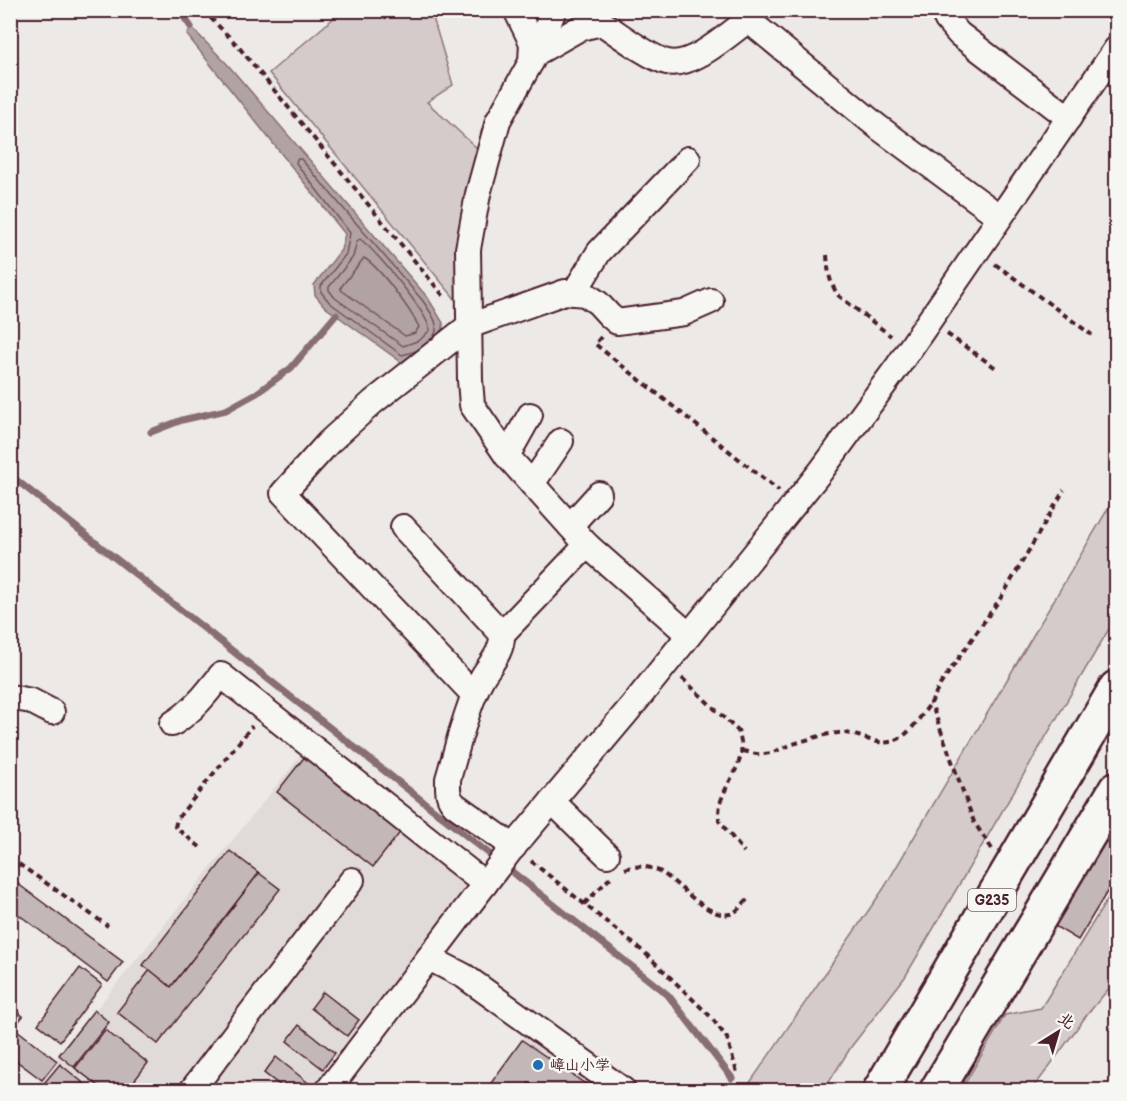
<svg xmlns="http://www.w3.org/2000/svg" width="1127" height="1101" font-family="'Balsamiq Sans','LXGW WenKai TC',sans-serif">
	<style>
		.built { fill: #e0dad8 }
		.green { fill: #d4cbca; stroke: #8f757a; stroke-width: 1.5 }
		.water { fill: #b1a2a3; stroke: #886e73; stroke-width: 1.5 }
		.lines { fill: none; stroke-linecap: round; stroke-linejoin: round }
		.shore { stroke: #73535b; stroke-width: 1.5 }
		.stream { stroke: #886e73; stroke-width: 7 }
		.building { fill: #c4b7b7; stroke: #4a1f2b; stroke-width: 1.5 }
		.minor-casing { stroke: #4a1f2b; stroke-width: 28 }
		.highway-casing { stroke: #4a1f2b; stroke-width: 38 }
		.path { stroke: #4a1f2b; stroke-width: 4; stroke-dasharray: 6 4.5; stroke-linecap: butt }
		.minor { stroke: #f6f6f2; stroke-width: 24 }
		.highway { stroke: #f6f6f2; stroke-width: 33 }
		.poi-dot { fill: #1f6fb2; stroke: #f6f6f2; stroke-width: 2 }
		.labels { text-anchor: middle; dominant-baseline: central; stroke-width: 5; stroke-linejoin: round; paint-order: stroke }
		.shield { fill: #f6f6f2; stroke: #7e6067; stroke-width: 1.5 }
		.shield-label { font-size: 14px; font-weight: bold; fill: #4a1f2b }
		.poi-label { font-size: 15px; fill: #4a1f2b; stroke: #f6f6f2; text-anchor: start }
	</style>
	<rect width="100%" height="100%" fill="#ece9e6"/>
	<filter id="ink" filterUnits="userSpaceOnUse"><feTurbulence type="fractalNoise" baseFrequency=".0167" numOctaves="2"/><feDisplacementMap in="SourceGraphic" scale="12" xChannelSelector="R" yChannelSelector="G"/><feConvolveMatrix kernelMatrix="1 2 1 2 8 2 1 2 1" color-interpolation-filters="sRGB"/></filter>
	<g filter="url(#ink)">
		<!-- built -->
		<g class="built">
			<path d="M306 749 472 879 309 1090H46L37 1083Z"/>
			<path d="M526 1033 606 1090H486Z"/>
		</g>
		<!-- green -->
		<g class="green">
			<path d="M342 11H431L453 85 427 102 481 152 459 233 456 300 269 73Z"/>
			<path d="M1116 495V617L905 977 851 1047 824 1090H745L884 888Z"/>
			<path d="M1116 885V980L1086 1016 1032 1090H961L1005 1015 1041 1008Z"/>
		</g>
		<!-- water -->
		<path class="water" d="M191 27 228 65 428 298 443 323V334L414 359 401 362 325 307 315 295 314 285 341 250 345 234 187 35Z"/>
		<g class="lines">
			<!-- shore -->
			<g class="shore">
				<path d="M360 239C376 251 427 312 430 330L420 340 403 346 335 298 329 290V287L353 257 357 241Z"/>
				<path d="M364 258C379 266 411 311 419 327L415 333 405 336 341 290V287Z"/>
				<path d="M416 351 402 355 330 303 321 292V286L346 254 350 233 296 163 297 159H301L423 301C430 312 441 324 434 336"/>
			</g>
			<!-- stream -->
			<g class="stream">
				<path d="M179 10 191 27"/>
				<path d="M151 432 182 420 226 410 257 393 291 368 336 315"/>
				<path d="M10 475 668 995 732 1078"/>
			</g>
		</g>
		<!-- building -->
		<g class="building">
			<path d="M306 755 402 830 373 867 277 792Z"/>
			<path d="M1100 837 1116 847V877L1078 940 1048 922Z"/>
			<path d="M230 851 259 873 171 987 143 965Z"/>
			<path d="M259 873 280 889 158 1044 117 1012 150 970 171 987Z"/>
			<path d="M10 878 123 962 108 982 10 908Z"/>
			<path d="M80 968 102 985 60 1041 38 1024Z"/>
			<path d="M323 992 359 1020 347 1036 311 1008Z"/>
			<path d="M10 1006 23 1016 10 1032Z"/>
			<path d="M94 1010 109 1022 74 1067 59 1055Z"/>
			<path d="M299 1025 335 1053 323 1069 287 1041Z"/>
			<path d="M17 1030 57 1061 42 1080 10 1056V1037Z"/>
			<path d="M105 1030 148 1063 127 1090H104L75 1068Z"/>
			<path d="M522 1040 594 1090H540L529 1083 523 1090H486Z"/>
			<path d="M276 1057 311 1085 307 1090H286L264 1073Z"/>
			<path d="M60 1064 92 1090H56L45 1082Z"/>
		</g>
		<g class="lines">
			<defs>
				<g id="minor">
					<path d="M516 10 532 43 531 62"/>
					<path d="M942 10 947 20 959 34 1069 118"/>
					<path d="M536 53 554 10"/>
					<path d="M574 293 599 252 688 159"/>
					<path d="M507 456 530 415"/>
					<path d="M532 484 561 441"/>
					<path d="M570 526 599 494"/>
					<path d="M403 527 502 634C503 650 492 662 483 676 468 702 457 749 448 779 448 790 447 797 455 805L514 847"/>
					<path d="M502 634 587 545"/>
					<path d="M689 635 587 545 507 456 472 405 470 380 468 249 478 194 498 121 536 53 580 28 602 23C617 33 650 58 667 62 692 68 729 34 748 20L878 127 1000 217"/>
					<path d="M474 695 283 493 329 442 373 402 469 326 565 292 585 294 598 303 609 315 617 322 684 313 711 301"/>
					<path d="M10 697 31 701 52 712"/>
					<path d="M172 724C193 711 206 694 221 675L485 884"/>
					<path d="M552 801 607 855"/>
					<path d="M429 958 464 976 623 1090"/>
					<path d="M192 1090 352 880"/>
					<path d="M328 1090 510 851 637 700 821 471 898 366 1116 49"/>
				</g>
				<g id="highway">
					<path d="M880 1090 1116 688"/>
					<path d="M937 1090 1116 789"/>
				</g>
			</defs>
			<!-- minor casing -->
			<use href="#minor" class="minor-casing"/>
			<!-- highway casing -->
			<use href="#highway" class="highway-casing"/>
			<!-- path -->
			<g class="path">
				<path d="M203 10 237 45 446 299"/>
				<path d="M827 255C828 271 829 283 839 296L891 336"/>
				<path d="M995 264 1092 335"/>
				<path d="M947 334 996 368"/>
				<path d="M601 337 595 344 779 491"/>
				<path d="M682 678 738 731C749 759 731 773 722 798 719 805 719 813 719 821L744 852"/>
				<path d="M743 751C749 752 756 755 762 754 773 754 782 748 793 744 807 740 823 734 838 733 859 731 876 749 896 740 911 734 921 715 931 703"/>
				<path d="M200 847 175 827 177 819 252 726"/>
				<path d="M992 849 974 822 931 703 940 685 1004 593 1064 490"/>
				<path d="M10 858 108 926"/>
				<path d="M531 861 645 953 711 1017 727 1038 738 1076"/>
				<path d="M625 869C636 865 650 866 661 872 678 882 711 923 733 913 739 910 745 901 750 897"/>
				<path d="M584 904 611 877"/>
			</g>
			<!-- minor -->
			<use href="#minor" class="minor"/>
			<!-- highway -->
			<use href="#highway" class="highway"/>
		</g>
	</g>
	<!-- markers -->
	<circle class="poi-dot" cx="538" cy="1065" r="6"/>
	<g class="labels">
		<!-- shield labels -->
		<rect class="shield" x="968" y="889" width="48" height="22" rx="4.5"/>
		<g class="shield-label">
			<text x="992" y="900">G235</text>
		</g>
		<!-- poi labels -->
		<g class="poi-label">
			<text x="550" y="1065">嶂山小学</text>
		</g>
	</g>
	<!-- margin -->
	<rect width="1127" height="1101" fill="none" stroke="#f6f6f2" stroke-width="36"/>
	<rect x="18" y="18" width="1091" height="1065" fill="none" stroke="#4a1f2b" stroke-width="2" filter="url(#ink)"/>
	<!-- north arrow -->
	<g transform="translate(1058 1032) rotate(37)" stroke="#f6f6f2" stroke-width="4.5" paint-order="stroke">
	<path d="M0-4.5L10 22L0 15L-10 22Z" fill="#4a1f2b"/>
	<text y="-9" font-size="16" font-weight="bold" text-anchor="middle" fill="#4a1f2b">北</text>
	</g>
</svg>
